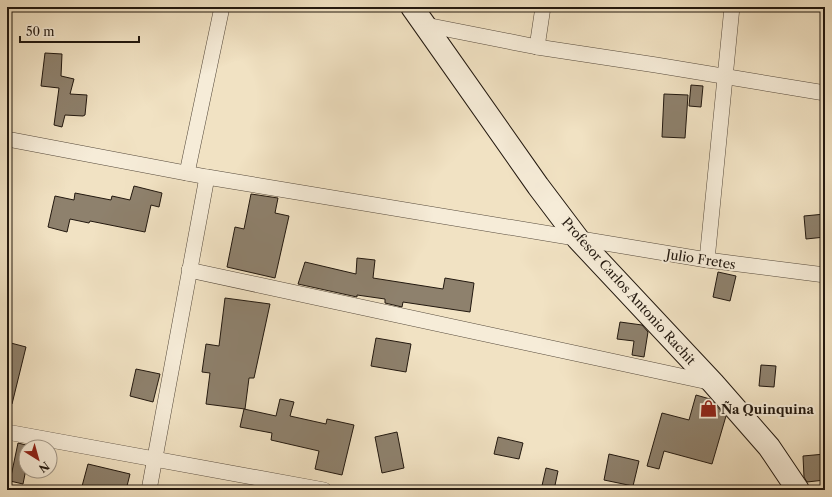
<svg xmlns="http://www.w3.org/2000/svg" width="832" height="497" font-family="'Libre Caslon Text',serif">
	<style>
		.building { fill: #8e816d; stroke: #22180f }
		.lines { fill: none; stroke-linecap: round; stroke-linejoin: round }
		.street-casing { stroke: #564a3c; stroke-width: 16 }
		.secondary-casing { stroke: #22180f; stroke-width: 24 }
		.street { stroke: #f6ecd8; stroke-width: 15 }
		.secondary { stroke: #f6ecd8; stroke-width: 22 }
		.labels { text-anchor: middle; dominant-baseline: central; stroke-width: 4; stroke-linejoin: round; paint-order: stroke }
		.street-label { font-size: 13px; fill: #22180f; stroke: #f6ecd8 }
		.poi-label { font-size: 13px; font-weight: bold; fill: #22180f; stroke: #f6ecd8; text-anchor: start }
	</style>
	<rect width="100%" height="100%" fill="#f1e2c3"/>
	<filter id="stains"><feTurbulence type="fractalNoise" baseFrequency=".005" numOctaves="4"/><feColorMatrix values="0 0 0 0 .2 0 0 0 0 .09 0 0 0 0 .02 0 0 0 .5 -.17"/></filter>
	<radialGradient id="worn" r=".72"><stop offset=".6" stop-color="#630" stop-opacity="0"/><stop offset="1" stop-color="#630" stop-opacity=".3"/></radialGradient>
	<!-- building -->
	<g class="building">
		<path d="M45 53 62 54 61 76 74 79 70 94 87 95 85 115 83 116 65 115 62 127 54 125 59 88 41 86Z"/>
		<path d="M691 85 703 86 701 107 689 106Z"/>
		<path d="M664 94 688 95 685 138 662 137Z"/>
		<path d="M134 186 162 193 159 207 151 205 145 232 90 221 89 223 70 219 67 232 48 227 55 196 74 200 75 193 111 200 112 196 130 200Z"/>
		<path d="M251 194 278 198 275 213 289 216 275 278 227 267 235 227 244 229Z"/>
		<path d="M825 214V237L806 239 804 216Z"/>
		<path d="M357 258 375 260 373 278 443 289 445 278 474 283 470 312 403 302 402 307 385 303V299L357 295V297L298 284 305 262 356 274Z"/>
		<path d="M718 272 736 276 730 301 713 297Z"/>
		<path d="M225 298 270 304 254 378H249L245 409 206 404 210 373 202 372 206 344 219 346Z"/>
		<path d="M620 322 642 325 648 332 644 357 632 355 634 341 617 339Z"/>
		<path d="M376 338 411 344 406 372 371 366Z"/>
		<path d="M7 342 26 347 12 404 7 403Z"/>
		<path d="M761 365 776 366 774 387 759 386Z"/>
		<path d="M136 369 160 374 153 402 130 396Z"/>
		<path d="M696 395 710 399 726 416 712 464 664 451 659 469 647 466 662 413 689 420Z"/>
		<path d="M280 399 294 402 290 416 326 424 327 419 354 425 342 475 315 469 319 451 271 440 272 433 240 427 244 409 276 416Z"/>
		<path d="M397 432 404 468 382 473 375 437Z"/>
		<path d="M498 437 523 443 519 459 494 454Z"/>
		<path d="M18 443 26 445V469L23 484 10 481Z"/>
		<path d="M609 454 639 461 633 486 604 480Z"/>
		<path d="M825 454V480L807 482 804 477 803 456Z"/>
		<path d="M88 464 130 474 126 490H81Z"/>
		<path d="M546 468 558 471 554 490H541Z"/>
	</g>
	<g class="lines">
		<defs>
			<g id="street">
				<path d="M426 25 537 47 656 65 825 93"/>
				<path d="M537 47 543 7"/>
				<path d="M7 139 207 177 707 260 825 275"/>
				<path d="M187 173 222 7"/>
				<path d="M707 260 732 7"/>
				<path d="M189 270 713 383"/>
				<path d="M7 432 324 490"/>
				<path d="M149 490 207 177"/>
			</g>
			<path id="secondary" d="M412 7 538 186 578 239 713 383 769 447 798 490"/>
		</defs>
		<!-- street casing -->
		<use href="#street" class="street-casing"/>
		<!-- secondary casing -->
		<use href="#secondary" class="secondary-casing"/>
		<!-- street -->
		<use href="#street" class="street"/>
		<!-- secondary -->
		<use href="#secondary" class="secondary"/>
	</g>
	<!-- icons -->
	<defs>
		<symbol id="shop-bare" viewBox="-9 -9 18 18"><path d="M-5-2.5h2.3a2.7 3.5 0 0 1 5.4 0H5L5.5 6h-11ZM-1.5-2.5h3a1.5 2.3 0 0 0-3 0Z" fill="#8f2418" stroke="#f6ecd8" stroke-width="2.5" paint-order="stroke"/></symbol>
	</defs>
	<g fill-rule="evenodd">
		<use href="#shop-bare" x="696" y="396" width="25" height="25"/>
	</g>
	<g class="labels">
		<!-- street labels -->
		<g class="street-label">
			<text transform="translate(701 259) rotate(9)">Julio Fretes</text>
			<text transform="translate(629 291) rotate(48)">Profesor Carlos Antonio Rachit</text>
		</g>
		<!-- poi labels -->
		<g class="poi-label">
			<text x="721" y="409">Ña Quinquina</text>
		</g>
	</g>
	<!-- margin -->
	<rect width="832" height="497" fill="none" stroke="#f1e2c3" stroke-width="24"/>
	<rect x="8" y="8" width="816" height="481" fill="none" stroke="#22180f" stroke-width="2"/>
	<rect x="12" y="12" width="808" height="473" fill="none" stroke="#22180f"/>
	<!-- north arrow -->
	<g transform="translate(38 459) rotate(143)"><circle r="19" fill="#f6ecd8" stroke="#a19788"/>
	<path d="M0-3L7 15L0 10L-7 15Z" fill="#8f2418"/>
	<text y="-6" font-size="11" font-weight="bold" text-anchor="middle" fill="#22180f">N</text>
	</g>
	<!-- scale -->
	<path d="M20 36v6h119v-6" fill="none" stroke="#22180f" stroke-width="2"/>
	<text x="26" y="36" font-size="12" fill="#22180f" stroke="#f6ecd8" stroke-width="3" paint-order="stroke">50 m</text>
	<rect width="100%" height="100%" filter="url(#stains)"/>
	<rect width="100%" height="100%" fill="url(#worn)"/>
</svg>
